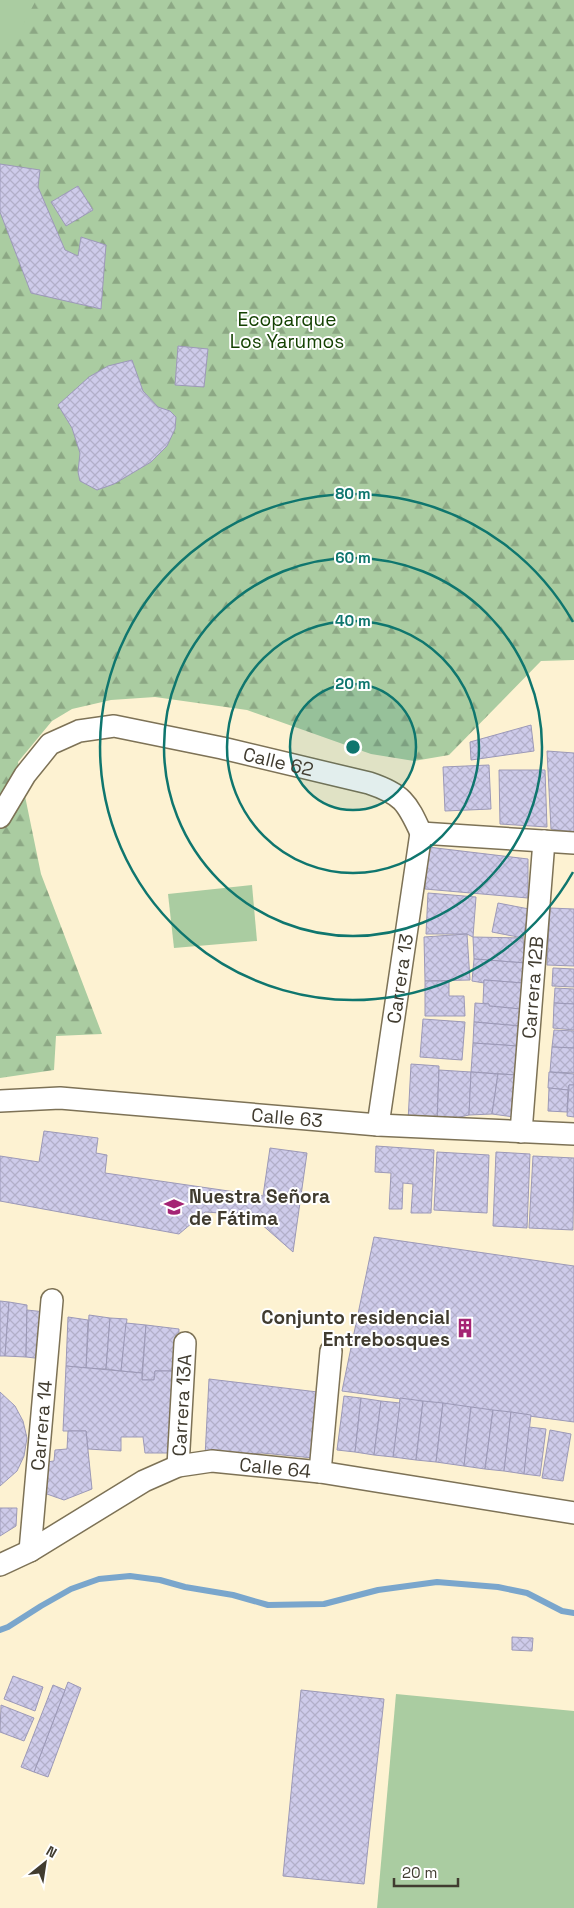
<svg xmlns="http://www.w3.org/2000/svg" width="574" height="1908" font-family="'Space Grotesk',sans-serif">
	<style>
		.forest { fill: url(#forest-firs) }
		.park { fill: #aacca1 }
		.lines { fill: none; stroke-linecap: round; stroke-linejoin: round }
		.stream { stroke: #7aa6cc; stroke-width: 6 }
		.building { fill: url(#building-cross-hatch); stroke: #9c99b7 }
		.minor-casing { stroke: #7d7256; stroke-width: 24 }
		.minor { stroke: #fff; stroke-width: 21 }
		.ring { fill: none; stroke: #0f766e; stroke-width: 2.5 }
		.labels { text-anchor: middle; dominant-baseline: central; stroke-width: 4; stroke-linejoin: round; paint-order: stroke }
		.park-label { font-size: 19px; fill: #134101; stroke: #fff }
		.street-label { font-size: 19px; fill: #413c30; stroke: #fff }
		.poi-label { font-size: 19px; font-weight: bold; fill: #413c30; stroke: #fff; text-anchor: start }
		.centre { fill: #0f766e; stroke: #fff; stroke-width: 2.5 }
		.ring-label { font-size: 15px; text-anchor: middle; font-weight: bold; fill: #0f766e; stroke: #fff; stroke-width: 4; stroke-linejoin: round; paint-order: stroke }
	</style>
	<defs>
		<pattern id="forest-firs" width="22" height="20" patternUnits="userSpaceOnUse" patternTransform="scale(1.25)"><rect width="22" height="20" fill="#aacca1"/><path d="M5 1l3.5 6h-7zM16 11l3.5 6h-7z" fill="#8ca784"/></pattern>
		<pattern id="building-cross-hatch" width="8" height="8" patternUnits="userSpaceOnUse" patternTransform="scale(1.25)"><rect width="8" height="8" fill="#cecbea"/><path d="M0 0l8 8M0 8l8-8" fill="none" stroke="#b2afc9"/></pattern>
	</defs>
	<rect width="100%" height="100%" fill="#fdf2d2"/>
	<!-- forest -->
	<path class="forest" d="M0 0H574V660L541 661 449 755 414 761 371 754 247 710 155 697 111 700 72 709 52 721 18 762 41 874 102 1034 56 1036 54 1070 0 1078Z"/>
	<!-- park -->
	<g class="park">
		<path d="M0 0H36L22 27 0 52Z"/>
		<path d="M252 885 257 941 174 948 168 894Z"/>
		<path d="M396 1694 574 1711V1908H377Z"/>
	</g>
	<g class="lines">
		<!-- stream -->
		<path class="stream" d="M0 1630 8 1627 41 1606 71 1589 99 1579 130 1576 160 1580 185 1587 233 1595 268 1605 324 1604 378 1590 437 1582 498 1587 527 1593 562 1611 574 1613"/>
	</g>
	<!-- building -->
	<g class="building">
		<path d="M0 164 40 170 38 187 65 250 78 256 81 237 106 245 101 309 31 293 0 212Z"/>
		<path d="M78 186 93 210 66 226 51 202Z"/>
		<path d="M178 346 208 349 204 387 175 385Z"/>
		<path d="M132 360 143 391 158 407 170 411 176 417 175 429 167 446 151 462 114 484 97 490 80 481 78 472 80 453 72 428 58 405 89 377 108 366Z"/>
		<path d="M531 725 534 751 471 760 470 742Z"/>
		<path d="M547 751 574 753V832L551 829Z"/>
		<path d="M489 765 491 809 445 811 443 767Z"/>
		<path d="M499 770H545L547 827 500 824Z"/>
		<path d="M428 847 528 859V898L425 889Z"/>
		<path d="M428 893 476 897 473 937 467 934H426Z"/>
		<path d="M498 903 529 909 523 938 492 932Z"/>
		<path d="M550 908 574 909V966L547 965Z"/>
		<path d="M467 934 470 980 425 981 424 937Z"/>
		<path d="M473 937 523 938 525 963 474 959Z"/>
		<path d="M474 959 525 963 523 983 484 980V983L472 981Z"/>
		<path d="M553 968 574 969V987L552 986Z"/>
		<path d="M484 980 523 983 521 1009 489 1006V1004L483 1003Z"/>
		<path d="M425 981H449V996H464L465 1016H425Z"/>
		<path d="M555 988 574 989V1004L554 1003Z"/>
		<path d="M475 1003 489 1004V1006L521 1009 520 1026 474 1022Z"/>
		<path d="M554 1003 574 1004V1030L553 1028Z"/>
		<path d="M423 1019 465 1022 462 1060 420 1057Z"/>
		<path d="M474 1022 520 1026 518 1046 473 1043Z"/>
		<path d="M554 1030 574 1031V1048L552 1047Z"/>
		<path d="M473 1043 518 1046 517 1075 471 1072Z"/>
		<path d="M552 1047 574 1048V1073L550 1072Z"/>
		<path d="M411 1064 439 1066 437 1122 408 1121Z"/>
		<path d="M439 1070 471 1072 469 1115 437 1122Z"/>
		<path d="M471 1072 498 1074 492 1114 469 1115Z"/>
		<path d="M549 1072 574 1074V1085H569L568 1090 548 1088Z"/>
		<path d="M498 1074 517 1075 514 1117 492 1114Z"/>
		<path d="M569 1085H574V1117L567 1116Z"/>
		<path d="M549 1088 568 1090 567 1112 548 1111Z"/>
		<path d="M44 1131 98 1138 96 1153 107 1155 105 1173 263 1196 270 1148 307 1153 293 1252 251 1215 205 1212 179 1234 0 1201V1156L39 1162Z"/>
		<path d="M376 1146 434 1150 431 1213H411L413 1184 403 1183 402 1209H389L391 1173 375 1172Z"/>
		<path d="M437 1152 489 1155 487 1213 434 1210Z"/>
		<path d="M496 1152 530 1154 527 1228 493 1226Z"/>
		<path d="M533 1156 574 1158 573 1230 529 1228Z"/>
		<path d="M374 1237 574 1266V1422L342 1391Z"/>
		<path d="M0 1301 9 1302 5 1356H0Z"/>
		<path d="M9 1302 27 1305 26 1357 5 1356Z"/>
		<path d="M27 1310 45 1312 44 1359 26 1357Z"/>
		<path d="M89 1315 110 1318 106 1369 86 1368Z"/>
		<path d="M68 1317 88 1320 86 1368 66 1366Z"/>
		<path d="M110 1318 127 1319 121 1371 106 1369Z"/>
		<path d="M126 1323 146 1325 142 1373 121 1371Z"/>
		<path d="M146 1325 179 1329 178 1371H155L154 1380H142Z"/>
		<path d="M66 1366 142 1373V1380H154L155 1371H178L175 1453H145L143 1437H121V1451L88 1449 86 1431H63Z"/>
		<path d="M209 1379 326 1393 313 1458 262 1453 205 1457Z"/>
		<path d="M0 1392 15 1406 23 1421 27 1438 24 1456 17 1471 0 1486Z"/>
		<path d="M344 1396 361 1398 355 1452 337 1450Z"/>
		<path d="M361 1398 381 1401 374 1455 355 1452Z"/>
		<path d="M400 1398 423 1401 416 1460 393 1457Z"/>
		<path d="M381 1401 400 1403 393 1457 374 1455Z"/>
		<path d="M423 1401 443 1403 436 1462 416 1460Z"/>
		<path d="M443 1403 471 1407 464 1466 436 1462Z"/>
		<path d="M471 1407 493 1410 485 1469 464 1466Z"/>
		<path d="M493 1410 511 1412 504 1471 485 1469Z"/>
		<path d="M511 1412 531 1415 524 1474 504 1471Z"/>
		<path d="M529 1427 546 1429 540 1476 524 1474Z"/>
		<path d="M550 1430 571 1434 563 1481 542 1478Z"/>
		<path d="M68 1431H86L92 1489 64 1500 44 1493 46 1462 54 1461 55 1450 67 1449Z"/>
		<path d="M0 1508H17L16 1526 0 1536Z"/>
		<path d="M512 1637 533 1638 532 1651 512 1650Z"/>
		<path d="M13 1676 43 1687 35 1711 4 1699Z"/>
		<path d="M68 1682 81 1688 48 1777 34 1772Z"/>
		<path d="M53 1685 65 1690 34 1772 21 1767Z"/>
		<path d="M301 1690 384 1699 364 1884 283 1876Z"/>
		<path d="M1 1705 34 1718 24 1741 0 1732Z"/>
	</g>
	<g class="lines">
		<defs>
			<g id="minor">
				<path id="s1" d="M0 817 25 775 50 744 79 731 114 726 222 748 369 783C402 794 407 802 421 833"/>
				<path d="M421 833 574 843"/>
				<path id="s2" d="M0 1101 60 1098 378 1125 574 1134"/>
				<path id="s3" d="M378 1125 421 833"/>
				<path id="s4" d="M521 1132 544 841"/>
				<path id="s5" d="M178 1466 185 1343"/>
				<path d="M320 1472 331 1351"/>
				<path id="s6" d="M30 1551 52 1300"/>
				<path id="s7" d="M0 1565 30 1551 144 1481 178 1466 212 1461 320 1472 574 1513"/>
			</g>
		</defs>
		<!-- minor casing -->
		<use href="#minor" class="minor-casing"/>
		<!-- minor -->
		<use href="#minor" class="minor"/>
	</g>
	<!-- distance rings -->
	<circle cx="353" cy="747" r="63" fill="#0f766e" fill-opacity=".12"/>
	<g class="ring">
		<circle cx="353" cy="747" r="63"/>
		<circle cx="353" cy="747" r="126"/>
		<circle cx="353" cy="747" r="189"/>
		<path d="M573 872A253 253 0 1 1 573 622"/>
	</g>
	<!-- icons -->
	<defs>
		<symbol id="school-bare" viewBox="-9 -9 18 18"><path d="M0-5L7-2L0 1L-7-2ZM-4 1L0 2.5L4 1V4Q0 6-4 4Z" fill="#a42474" stroke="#fff" stroke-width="2.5" paint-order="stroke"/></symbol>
		<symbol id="building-bare" viewBox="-9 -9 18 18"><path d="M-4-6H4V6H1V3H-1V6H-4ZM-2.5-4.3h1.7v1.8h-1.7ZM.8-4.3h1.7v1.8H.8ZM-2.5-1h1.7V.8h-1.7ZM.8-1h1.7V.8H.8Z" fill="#a42474" stroke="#fff" stroke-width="2.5" paint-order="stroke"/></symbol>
	</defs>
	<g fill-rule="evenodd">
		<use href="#school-bare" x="160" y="1193" width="28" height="28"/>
		<use href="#building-bare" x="451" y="1314" width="28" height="28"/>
	</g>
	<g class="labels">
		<!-- park labels -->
		<g class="park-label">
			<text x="287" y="319">Ecoparque<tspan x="287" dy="22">Los Yarumos</tspan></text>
		</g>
		<!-- street labels -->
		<g class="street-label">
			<text stroke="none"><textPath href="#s1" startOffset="324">Calle 62</textPath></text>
			<text stroke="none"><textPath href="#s3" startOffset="148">Carrera 13</textPath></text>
			<text stroke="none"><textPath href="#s4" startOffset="145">Carrera 12B</textPath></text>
			<text stroke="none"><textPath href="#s2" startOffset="288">Calle 63</textPath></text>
			<text stroke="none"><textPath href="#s5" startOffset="61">Carrera 13A</textPath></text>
			<text stroke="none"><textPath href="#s6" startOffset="126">Carrera 14</textPath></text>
			<text stroke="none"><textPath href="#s7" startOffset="302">Calle 64</textPath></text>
		</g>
		<!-- poi labels -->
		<g class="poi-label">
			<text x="189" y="1196">Nuestra Señora<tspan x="189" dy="22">de Fátima</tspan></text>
			<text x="450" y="1317" text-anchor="end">Conjunto residencial<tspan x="450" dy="22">Entrebosques</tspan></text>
		</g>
	</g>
	<circle cx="353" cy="747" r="8" class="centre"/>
	<g class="ring-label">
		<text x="353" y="499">80 m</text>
		<text x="353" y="563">60 m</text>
		<text x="353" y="626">40 m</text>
		<text x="353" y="689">20 m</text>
	</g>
	<!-- north arrow -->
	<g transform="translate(45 1863) rotate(30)" stroke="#ffffff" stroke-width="4" paint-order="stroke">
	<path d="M0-4L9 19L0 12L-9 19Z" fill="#413c30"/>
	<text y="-8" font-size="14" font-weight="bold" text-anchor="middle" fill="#413c30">N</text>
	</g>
	<!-- scale -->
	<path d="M394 1878v8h64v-8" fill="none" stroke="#413c30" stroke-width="2.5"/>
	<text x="402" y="1878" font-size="15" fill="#413c30" stroke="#ffffff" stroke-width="4" paint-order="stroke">20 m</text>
</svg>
